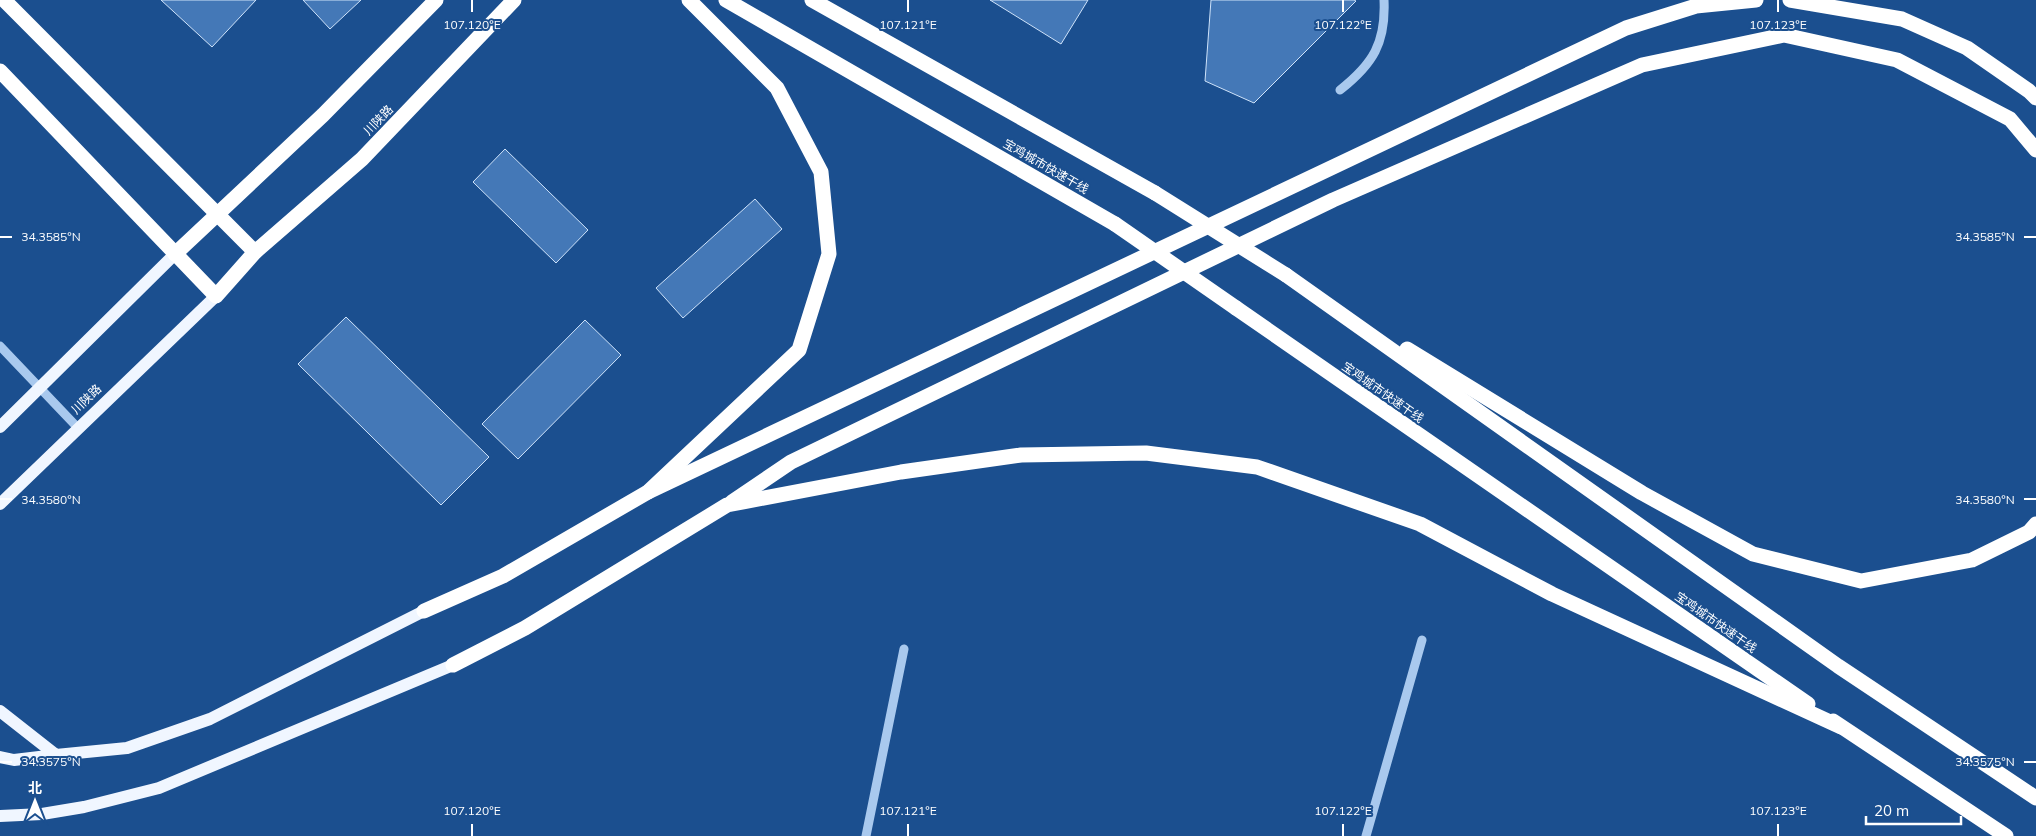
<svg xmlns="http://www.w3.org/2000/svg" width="2036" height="836" font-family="Mulish,'Noto Sans SC',sans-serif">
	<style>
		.building { fill: #4478b7; stroke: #cfe3fa }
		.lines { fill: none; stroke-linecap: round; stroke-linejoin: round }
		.minor { stroke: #a9c9ee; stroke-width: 9 }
		.major { stroke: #f0f6ff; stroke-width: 12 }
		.highway { stroke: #fff; stroke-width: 15 }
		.highway-bridge { stroke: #fff; stroke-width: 15 }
		.ticks { fill: none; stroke: #fff; stroke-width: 2 }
		.labels { text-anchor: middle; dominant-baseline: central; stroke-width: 4; stroke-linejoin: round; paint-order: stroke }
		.street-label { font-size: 12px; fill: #fff; stroke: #1b4f8f }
		.ticks-label { font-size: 12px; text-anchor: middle; fill: #fff; stroke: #1b4f8f; stroke-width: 4; stroke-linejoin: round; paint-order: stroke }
	</style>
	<rect width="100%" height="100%" fill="#1b4f8f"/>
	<!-- building -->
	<g class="building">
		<path d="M161 0H256L212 47Z"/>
		<path d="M303 0H361L330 29Z"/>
		<path d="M990 0H1088L1061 44Z"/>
		<path d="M1211 0H1354L1356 1 1254 103 1205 81Z"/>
		<path d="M505 149 588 230 556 263 473 182Z"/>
		<path d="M755 199 782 229 683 318 656 288Z"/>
		<path d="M346 317 489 457 441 505 298 364Z"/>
		<path d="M585 320 621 355 518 459 482 424Z"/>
	</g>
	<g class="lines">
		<!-- minor -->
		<g class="minor">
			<path d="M1340 90C1373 64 1386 43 1384 0"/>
			<path d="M0 346 78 428"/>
			<path d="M866 836 904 649"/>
			<path d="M1366 836 1422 640"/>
		</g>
		<!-- major -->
		<g class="major">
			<path d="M0 427 175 254"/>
			<path d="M0 504 216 296"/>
			<path d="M0 711 56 755 127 748 210 719 424 611"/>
			<path d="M0 757 14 760 56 755"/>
			<path d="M0 816 42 814 84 807 159 788 453 665"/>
		</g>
		<!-- highway -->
		<g class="highway">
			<path d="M4 0 255 252"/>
			<path d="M726 0 1115 224"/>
			<path d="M812 0 1155 193"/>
			<path d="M1790 0 1902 19 1967 48 2029 91 2036 98"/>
			<path d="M0 71 216 296 255 252 362 159 514 0"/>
			<path d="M175 254 323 115 436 0"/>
			<path d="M1286 275 1838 666 2036 798"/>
			<path d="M1236 308 1808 704"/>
			<path d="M1407 349 1642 493 1753 554 1861 581 1972 560 2029 532 2036 524"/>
			<path d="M648 492 1626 28 1696 6 1756 0"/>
			<path d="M732 502 791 462 1333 200 1642 65 1784 35 1897 60 2010 119 2036 150"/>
			<path d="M424 611 503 576 648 492 799 350 829 254 821 172 777 88 689 0"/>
			<path d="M453 665 525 628 727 505 901 472 1021 455 1146 453 1257 467 1420 524 1552 594 1841 727"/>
			<path d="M1833 721 2006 836"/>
		</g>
		<!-- highway-bridge -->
		<g class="highway-bridge">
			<path d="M1155 193 1286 275"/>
			<path d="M1115 224 1236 308"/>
		</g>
	</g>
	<!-- ticks -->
	<path class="ticks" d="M472 0V12M908 0V12M1343 0V12M1778 0V12M0 237H12M2024 237H2036M0 499H12M2024 499H2036M0 762H12M2024 762H2036M472 824V836M908 824V836M1343 824V836M1778 824V836"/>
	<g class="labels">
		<!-- street labels -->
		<g class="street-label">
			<text transform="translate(378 120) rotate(-46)">川陕路</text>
			<text transform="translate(1046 166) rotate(30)">宝鸡城市快速干线</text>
			<text transform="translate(1383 392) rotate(35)">宝鸡城市快速干线</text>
			<text transform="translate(86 399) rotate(-44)">川陕路</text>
			<text transform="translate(1716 622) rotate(35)">宝鸡城市快速干线</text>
		</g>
	</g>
	<g class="ticks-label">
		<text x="472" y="29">107.120°E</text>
		<text x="908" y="29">107.121°E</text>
		<text x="1343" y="29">107.122°E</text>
		<text x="1778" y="29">107.123°E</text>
		<text x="51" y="241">34.3585°N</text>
		<text x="1985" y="241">34.3585°N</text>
		<text x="51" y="504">34.3580°N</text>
		<text x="1985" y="504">34.3580°N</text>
		<text x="51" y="766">34.3575°N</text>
		<text x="1985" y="766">34.3575°N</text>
		<text x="472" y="815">107.120°E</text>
		<text x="908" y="815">107.121°E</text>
		<text x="1343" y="815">107.122°E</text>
		<text x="1778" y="815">107.123°E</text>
	</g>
	<!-- north arrow -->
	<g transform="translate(35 801)" stroke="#1b4f8f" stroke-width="4" paint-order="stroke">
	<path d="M0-4L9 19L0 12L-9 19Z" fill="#ffffff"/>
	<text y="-8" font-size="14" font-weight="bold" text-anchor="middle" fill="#ffffff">北</text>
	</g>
	<!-- scale -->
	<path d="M1866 816v8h95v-8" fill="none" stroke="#ffffff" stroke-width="2.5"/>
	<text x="1874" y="816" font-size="15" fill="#ffffff" stroke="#1b4f8f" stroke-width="4" paint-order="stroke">20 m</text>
</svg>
